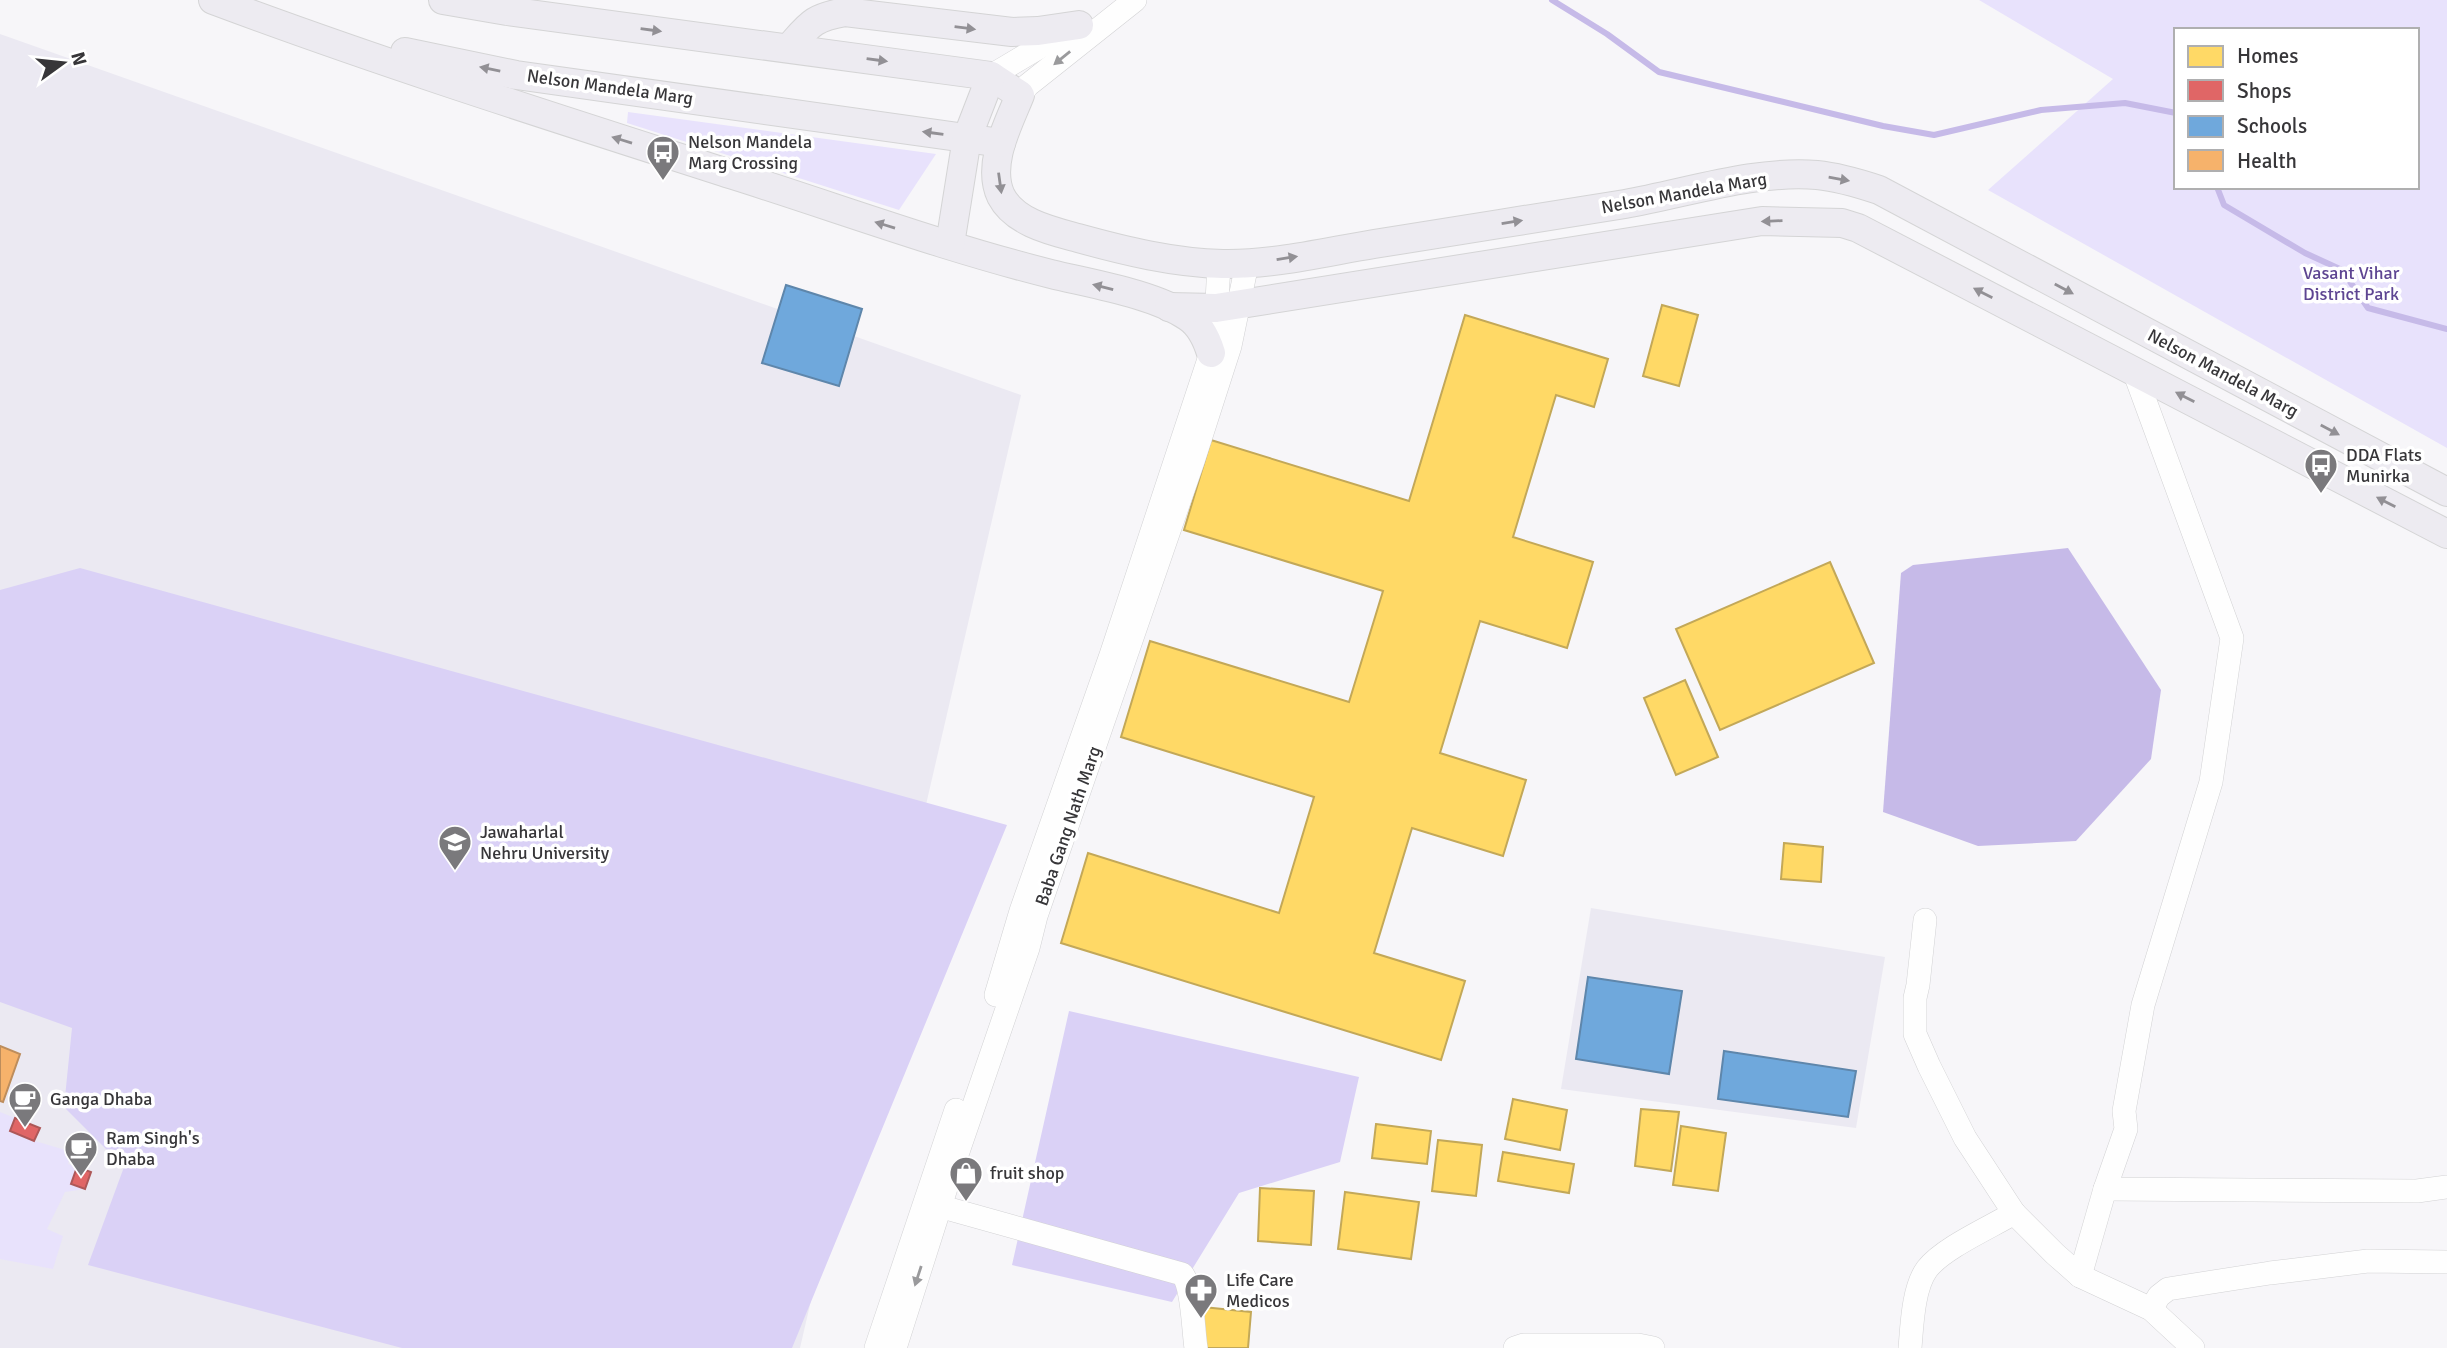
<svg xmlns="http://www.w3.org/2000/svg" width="2447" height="1348" font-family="Signika,sans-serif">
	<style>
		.built { fill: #ebe9f2 }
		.green { fill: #e8e2fc; fill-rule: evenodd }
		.forest { fill: #dad1f6 }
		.water { fill: #c6bae8 }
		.homes { fill: #ffd966; stroke: #c3a858; stroke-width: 2 }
		.shops { fill: #e06666; stroke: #ad5858; stroke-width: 2 }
		.schools { fill: #6fa8dc; stroke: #5e86ab; stroke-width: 2 }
		.health { fill: #f6b26b; stroke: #bd8d5c; stroke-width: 2 }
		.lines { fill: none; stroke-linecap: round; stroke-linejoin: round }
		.stream { stroke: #c6bae8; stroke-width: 6 }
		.minor-casing { stroke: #d2d2d4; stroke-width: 24 }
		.major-casing { stroke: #d4d4d5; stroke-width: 30 }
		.minor { stroke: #fefefe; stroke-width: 23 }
		.major { stroke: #edebf1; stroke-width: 28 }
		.oneway { fill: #929095 }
		.oneway2 { fill: #9a9a9c }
		.labels { text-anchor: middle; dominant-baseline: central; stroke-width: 7; stroke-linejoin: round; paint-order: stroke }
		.street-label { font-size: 18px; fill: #373639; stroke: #fff }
		.poi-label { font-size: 18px; fill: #373639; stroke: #fff; text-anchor: start }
		.park-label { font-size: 18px; fill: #5e4592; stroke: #fff }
	</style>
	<rect width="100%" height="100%" fill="#f7f6f9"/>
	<!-- built -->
	<g class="built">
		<path d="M0 34 1021 395 800 1348H0Z"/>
		<path d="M1591 908 1885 957 1856 1128 1561 1089Z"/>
	</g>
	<!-- green -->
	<g class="green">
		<path d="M1979 0H2447V448L1988 190 2113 79ZM2176 30H2417V187H2176Z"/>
		<path d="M628 112 936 154 899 210 627 123Z"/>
		<path d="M0 1112 40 1128 35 1141 72 1152 68 1164 91 1172 85 1189 65 1192 47 1229 63 1236 53 1269 0 1259Z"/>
	</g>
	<!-- forest -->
	<g class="forest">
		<path d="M80 568 1007 825 792 1348H402L88 1265 124 1167 64 1107 72 1028 0 1002V590Z"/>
		<path d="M1069 1011 1359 1077 1340 1162 1239 1193 1172 1302 1012 1265Z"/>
	</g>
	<!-- water -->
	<path class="water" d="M2068 548 2161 690 2151 759 2076 841 1978 846 1883 812 1901 573 1913 565Z"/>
	<!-- homes -->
	<g class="homes">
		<path d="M1662 305 1698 315 1679 386 1643 376Z"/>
		<path d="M1465 315 1608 359 1594 407 1556 395 1513 537 1593 562 1567 648 1480 621 1440 753 1526 780 1503 856 1412 828 1374 953 1465 981 1441 1060 1061 943 1088 853 1279 913 1314 797 1121 737 1150 641 1349 702 1383 591 1184 530 1211 440 1409 501Z"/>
		<path d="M1830 562 1874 663 1720 730 1676 629Z"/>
		<path d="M1685 680 1718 757 1676 775 1644 698Z"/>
		<path d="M1784 843 1823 847 1821 882 1781 879Z"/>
		<path d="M1513 1099 1567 1110 1560 1150 1505 1139Z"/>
		<path d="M1641 1109 1679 1112 1671 1171 1635 1166Z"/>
		<path d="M1376 1124 1431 1131 1427 1164 1372 1158Z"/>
		<path d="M1681 1126 1726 1133 1718 1191 1673 1185Z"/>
		<path d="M1438 1140 1482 1145 1476 1196 1432 1191Z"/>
		<path d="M1503 1152 1574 1164 1569 1193 1498 1181Z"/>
		<path d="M1260 1188 1314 1191 1311 1245 1258 1241Z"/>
		<path d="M1345 1192 1419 1202 1411 1259 1338 1249Z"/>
		<path d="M1203 1307 1251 1312 1248 1348H1199Z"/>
	</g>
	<!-- shops -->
	<g class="shops">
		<path d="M15 1118 40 1128 34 1141 10 1131Z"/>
		<path d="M77 1167 91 1172 85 1189 71 1184Z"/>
	</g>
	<!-- schools -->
	<g class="schools">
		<path d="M786 285 862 309 839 386 762 363Z"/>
		<path d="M1588 977 1682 991 1669 1074 1576 1059Z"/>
		<path d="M1724 1051 1856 1071 1848 1117 1718 1099Z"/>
	</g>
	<!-- health -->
	<path class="health" d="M0 1046 20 1054 3 1102 0 1101Z"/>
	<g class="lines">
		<!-- stream -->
		<g class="stream">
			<path d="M1552 0 1607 34 1659 72 1883 126 1934 135 2041 110 2125 103 2176 113"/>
			<path d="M2217 187 2224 205 2305 253 2342 270 2368 308 2447 329"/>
		</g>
		<defs>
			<g id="minor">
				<path d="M991 76 1070 29"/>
				<path d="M1020 95 1028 85 1135 0"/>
				<path d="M2134 371 2232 638 2211 782 2143 1005 2124 1111 2126 1129 2105 1189 2417 1191 2447 1187"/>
				<path d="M1925 920 1918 985 1915 998V1034L1929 1066 1965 1138 2014 1213 2055 1254 2080 1276 2151 1309 2193 1348"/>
				<path d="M996 995 1021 911 1111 655 1211 353 1215 339 1219 264"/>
				<path d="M928 1203 1182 1274C1193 1286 1193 1330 1196 1348"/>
				<path d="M2080 1276 2105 1189"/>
				<path d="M2151 1309 2159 1296 2168 1289 2270 1273 2368 1261 2447 1262"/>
				<path d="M876 1348 956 1110"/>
				<path d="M895 1348 952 1169 1028 948 1036 916 1193 461 1230 346 1247 264"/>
				<path d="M1515 1348 1524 1345H1638L1653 1348"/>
				<path d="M1910 1348C1912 1325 1913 1288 1927 1269 1943 1248 1991 1227 2014 1213"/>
			</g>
			<g id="major">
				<path d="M213 0C384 64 559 119 733 175 838 208 943 247 1051 274 1092 284 1154 294 1188 317 1200 325 1207 340 1211 353"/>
				<path d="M443 0 507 11 991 76 1020 95C1009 123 986 164 1001 196 1015 223 1052 231 1078 238 1125 251 1174 263 1223 264 1273 265 1325 252 1374 244 1458 230 1541 218 1625 204 1688 193 1753 170 1817 175 1838 177 1858 183 1879 190L2447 492"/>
				<path d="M789 48C810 24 812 18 845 12L1012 32 1038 31 1079 25"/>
				<path d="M405 52 516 75 1001 143"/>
				<path d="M950 244 967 138 991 76"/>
				<path d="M1169 307 1216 308 1762 221 1842 223 1858 228 2447 534"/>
			</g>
		</defs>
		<!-- minor casing -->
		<use href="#minor" class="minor-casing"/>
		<!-- major casing -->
		<use href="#major" class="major-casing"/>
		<!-- minor -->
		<use href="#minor" class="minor"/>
		<!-- major -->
		<use href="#major" class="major"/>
	</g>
	<!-- one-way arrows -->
	<defs><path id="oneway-solid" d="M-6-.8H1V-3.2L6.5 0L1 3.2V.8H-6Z" transform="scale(1.75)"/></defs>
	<g class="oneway">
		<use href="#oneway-solid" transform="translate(965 28) rotate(7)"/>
		<use href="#oneway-solid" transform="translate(651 30) rotate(8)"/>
		<use href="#oneway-solid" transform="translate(877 60) rotate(8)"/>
		<use href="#oneway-solid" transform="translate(490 69) rotate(-168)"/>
		<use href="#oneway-solid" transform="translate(933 133) rotate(-172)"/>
		<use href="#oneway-solid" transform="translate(622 140) rotate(-163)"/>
		<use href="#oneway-solid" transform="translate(1839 179) rotate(10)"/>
		<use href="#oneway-solid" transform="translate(1000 183) rotate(82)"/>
		<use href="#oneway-solid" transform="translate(1772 221) rotate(178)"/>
		<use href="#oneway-solid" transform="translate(1512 222) rotate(-9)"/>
		<use href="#oneway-solid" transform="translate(885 225) rotate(-163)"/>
		<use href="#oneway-solid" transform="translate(1287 258) rotate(-9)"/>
		<use href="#oneway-solid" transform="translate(1103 287) rotate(-166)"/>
		<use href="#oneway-solid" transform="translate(2064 289) rotate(28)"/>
		<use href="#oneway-solid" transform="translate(1983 293) rotate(-153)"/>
		<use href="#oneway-solid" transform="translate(2185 397) rotate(-153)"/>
		<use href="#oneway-solid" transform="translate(2330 430) rotate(28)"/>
		<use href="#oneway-solid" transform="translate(2386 502) rotate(-153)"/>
	</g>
	<g class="oneway2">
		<use href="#oneway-solid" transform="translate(1062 58) rotate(141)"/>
		<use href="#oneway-solid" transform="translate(918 1276) rotate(108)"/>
	</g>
	<!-- icons -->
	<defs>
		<symbol id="bus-pin" viewBox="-11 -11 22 30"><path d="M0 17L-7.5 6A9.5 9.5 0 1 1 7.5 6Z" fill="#7a797c" stroke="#fff"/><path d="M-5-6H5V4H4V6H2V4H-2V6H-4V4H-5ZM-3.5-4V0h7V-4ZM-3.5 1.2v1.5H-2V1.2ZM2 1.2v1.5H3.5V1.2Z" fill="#fff"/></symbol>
		<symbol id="university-pin" viewBox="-11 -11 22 30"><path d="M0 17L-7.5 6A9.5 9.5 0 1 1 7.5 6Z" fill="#7a797c" stroke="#fff"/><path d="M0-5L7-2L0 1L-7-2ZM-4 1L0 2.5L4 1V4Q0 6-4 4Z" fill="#fff"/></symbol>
		<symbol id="cafe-pin" viewBox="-11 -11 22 30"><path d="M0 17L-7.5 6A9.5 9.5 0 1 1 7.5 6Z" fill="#7a797c" stroke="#fff"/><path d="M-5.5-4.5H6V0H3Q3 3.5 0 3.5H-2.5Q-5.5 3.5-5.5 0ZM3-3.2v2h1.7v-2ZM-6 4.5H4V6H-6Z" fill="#fff"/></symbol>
		<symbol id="shop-pin" viewBox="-11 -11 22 30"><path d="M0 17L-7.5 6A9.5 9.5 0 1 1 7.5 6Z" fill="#7a797c" stroke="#fff"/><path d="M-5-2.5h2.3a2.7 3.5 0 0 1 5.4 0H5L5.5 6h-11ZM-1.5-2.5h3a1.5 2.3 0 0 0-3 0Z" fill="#fff"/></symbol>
		<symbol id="pharmacy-pin" viewBox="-11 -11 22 30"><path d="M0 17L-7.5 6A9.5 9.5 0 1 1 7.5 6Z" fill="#7a797c" stroke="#fff"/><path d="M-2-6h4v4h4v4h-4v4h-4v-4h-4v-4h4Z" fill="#fff"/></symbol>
	</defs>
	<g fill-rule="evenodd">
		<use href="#bus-pin" x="644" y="133" width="38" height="52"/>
		<use href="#bus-pin" x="2302" y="446" width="38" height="52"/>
		<use href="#university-pin" x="436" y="823" width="38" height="52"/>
		<use href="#cafe-pin" x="6" y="1080" width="38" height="52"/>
		<use href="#cafe-pin" x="62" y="1129" width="38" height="52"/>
		<use href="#shop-pin" x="947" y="1154" width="38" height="52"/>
		<use href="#pharmacy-pin" x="1182" y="1271" width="38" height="52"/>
	</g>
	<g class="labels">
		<!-- street labels -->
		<g class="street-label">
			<text transform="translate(610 87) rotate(8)">Nelson Mandela Marg</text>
			<text transform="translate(1684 193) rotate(-10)">Nelson Mandela Marg</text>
			<text transform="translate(2223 373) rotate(28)">Nelson Mandela Marg</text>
			<text transform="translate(1068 826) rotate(-71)">Baba Gang Nath Marg</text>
		</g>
		<!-- poi labels -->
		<g class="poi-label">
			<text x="688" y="142">Nelson Mandela<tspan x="688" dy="21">Marg Crossing</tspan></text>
			<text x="2346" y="455">DDA Flats<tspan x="2346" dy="21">Munirka</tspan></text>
			<text x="480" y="832">Jawaharlal<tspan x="480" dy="21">Nehru University</tspan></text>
			<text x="50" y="1099">Ganga Dhaba</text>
			<text x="106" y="1138">Ram Singh's<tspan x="106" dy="21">Dhaba</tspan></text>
			<text x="990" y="1173">fruit shop</text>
			<text x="1226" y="1280">Life Care<tspan x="1226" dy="21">Medicos</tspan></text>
		</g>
		<!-- park labels -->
		<g class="park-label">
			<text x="2351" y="273">Vasant Vihar<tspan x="2351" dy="21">District Park</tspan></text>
		</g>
	</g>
	<!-- legend -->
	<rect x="2174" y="28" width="245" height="161" fill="#ffffff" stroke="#afafb0" stroke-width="2"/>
	<rect x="2188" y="46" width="35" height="21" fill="#ffd966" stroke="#afafb0" stroke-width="2"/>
	<text x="2237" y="63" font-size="21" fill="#373639">Homes</text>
	<rect x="2188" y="80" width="35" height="21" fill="#e06666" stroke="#afafb0" stroke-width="2"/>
	<text x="2237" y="98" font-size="21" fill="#373639">Shops</text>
	<rect x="2188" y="116" width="35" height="21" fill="#6fa8dc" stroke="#afafb0" stroke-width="2"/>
	<text x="2237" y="133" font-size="21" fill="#373639">Schools</text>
	<rect x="2188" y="150" width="35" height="21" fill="#f6b26b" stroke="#afafb0" stroke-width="2"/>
	<text x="2237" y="168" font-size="21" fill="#373639">Health</text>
	<!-- north arrow -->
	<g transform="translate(63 63) rotate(75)" stroke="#ffffff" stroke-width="5" paint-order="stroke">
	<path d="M0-5L12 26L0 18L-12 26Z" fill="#373639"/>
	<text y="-10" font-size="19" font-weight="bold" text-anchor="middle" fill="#373639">N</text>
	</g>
</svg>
